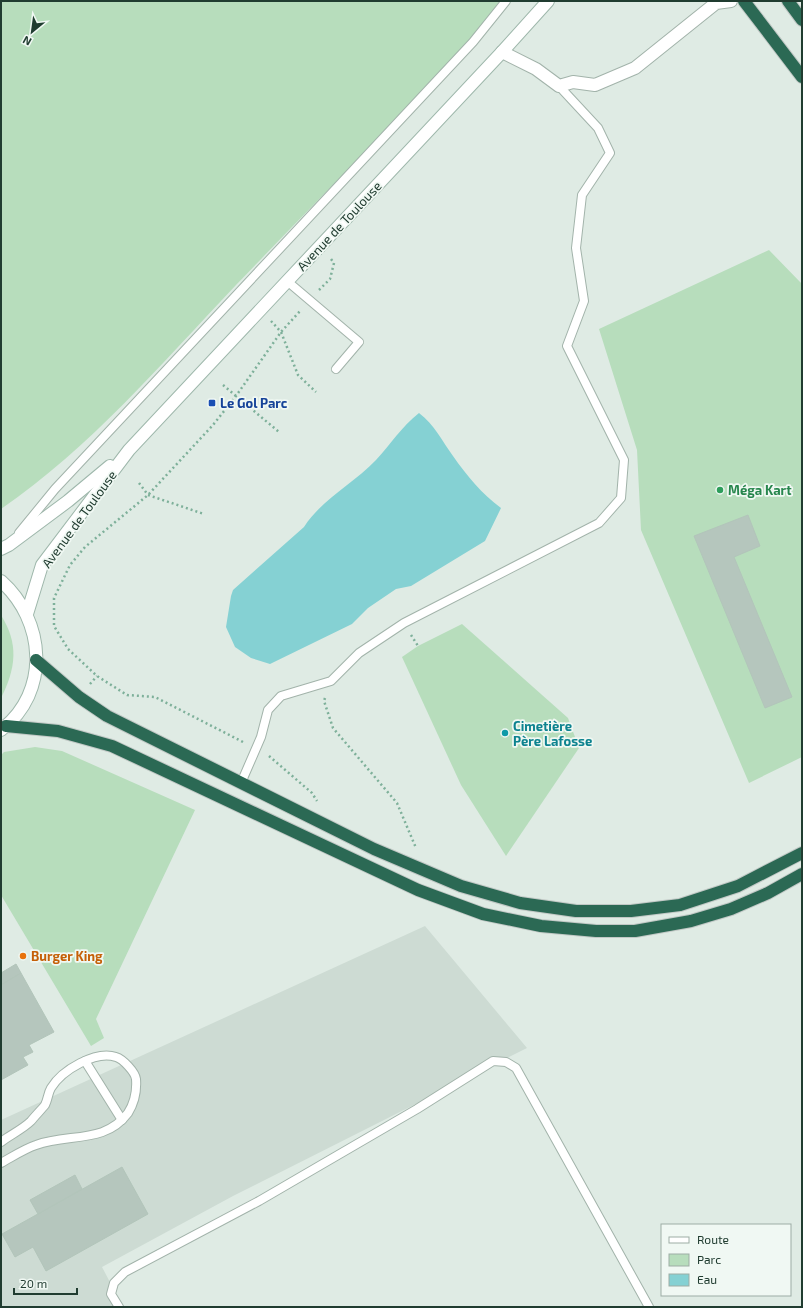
<svg xmlns="http://www.w3.org/2000/svg" width="803" height="1308" font-family="'Exo 2',sans-serif">
	<style>
		.built { fill: #cddbd3 }
		.green { fill: #b7ddbc }
		.water { fill: #85d1d3 }
		.building { fill: #b5c6bd; stroke: #b2c5ba }
		.lines { fill: none; stroke-linecap: round; stroke-linejoin: round }
		.lane-casing { stroke: #a2b3aa; stroke-width: 10 }
		.street-casing { stroke: #a2b3aa; stroke-width: 14 }
		.secondary-casing { stroke: #9eb7ab; stroke-width: 14 }
		.highway-casing { stroke: #c1c8c5; stroke-width: 14 }
		.path { stroke: #7eb09a; stroke-width: 2.5; stroke-dasharray: 2 3; stroke-linecap: butt }
		.lane { stroke: #fff; stroke-width: 8 }
		.street { stroke: #fff; stroke-width: 12 }
		.secondary { stroke: #fff; stroke-width: 12 }
		.highway { stroke: #2b6954; stroke-width: 12 }
		.transit-dot { fill: #1a4fb4; stroke: #f0f8f3; stroke-width: 1.5 }
		.leisure-dot { fill: #2e9e5b; stroke: #f0f8f3; stroke-width: 1.5 }
		.culture-dot { fill: #0f9aa8; stroke: #f0f8f3; stroke-width: 1.5 }
		.food-dot { fill: #e8710a; stroke: #f0f8f3; stroke-width: 1.5 }
		.labels { text-anchor: middle; dominant-baseline: central; stroke-width: 3.5; stroke-linejoin: round; paint-order: stroke }
		.street-label { font-size: 13px; fill: #203c30; stroke: #f0f8f3 }
		.transit-label { font-size: 13px; font-weight: bold; fill: #164399; stroke: #f0f8f3; text-anchor: start }
		.leisure-label { font-size: 13px; font-weight: bold; fill: #27864d; stroke: #f0f8f3; text-anchor: start }
		.culture-label { font-size: 13px; font-weight: bold; fill: #0d838f; stroke: #f0f8f3; text-anchor: start }
		.food-label { font-size: 13px; font-weight: bold; fill: #c56008; stroke: #f0f8f3; text-anchor: start }
	</style>
	<rect width="100%" height="100%" fill="#dfebe4"/>
	<!-- built -->
	<path class="built" d="M425 926 527 1048 233 1196 102 1267 123 1307H1V1120Z"/>
	<!-- green -->
	<g class="green">
		<path d="M1 1H509C420 98 327 190 236 285 162 363 90 448 1 509Z"/>
		<path d="M769 250 802 284V757L749 783 641 530 637 450 599 329Z"/>
		<path d="M1 615C19 644 16 668 1 698Z"/>
		<path d="M462 624 568 718 579 748 506 856 461 785 402 657 418 646Z"/>
		<path d="M35 747 62 751 195 810 96 1019 104 1038 91 1046 1 895V755L4 752Z"/>
	</g>
	<!-- water -->
	<path class="water" d="M419 413C435 425 442 441 453 456 467 476 482 494 501 508L485 541 411 586 396 589 368 608 352 624 270 664 251 658 235 647 226 627 231 596 233 590 304 527C322 499 353 484 376 460 390 445 402 426 419 413Z"/>
	<!-- building -->
	<g class="building">
		<path d="M748 515 760 546 734 557 792 697 765 708 694 536Z"/>
		<path d="M16 964 21 973 1 985V973Z"/>
		<path d="M21 973 54 1032 29 1045 33 1052 23 1057 28 1065 1 1080V985Z"/>
		<path d="M122 1167 148 1214 46 1271 33 1247 15 1257 2 1234Z"/>
		<path d="M75 1175 82 1189 38 1214 30 1200Z"/>
	</g>
	<g class="lines">
		<defs>
			<g id="lane">
				<path d="M287 281 359 342 336 369"/>
				<path d="M19 533 55 489 473 42 506 1"/>
				<path d="M241 783 261 737 268 710 281 696 331 681 359 653 404 623 599 523 621 498 624 460 567 346 584 301 576 248 582 195 610 153 598 128 559 86"/>
				<path d="M85 1061 122 1120"/>
				<path d="M1 1142C10 1135 23 1129 31 1121 35 1116 41 1110 45 1105 48 1099 48 1093 51 1088 62 1070 96 1050 116 1057 123 1059 135 1072 136 1079 137 1092 135 1102 128 1113 105 1144 69 1133 36 1145 24 1149 12 1157 1 1163"/>
				<path d="M119 1307 111 1294 114 1283 125 1272 259 1201 417 1109 493 1061 506 1062 516 1068 649 1307"/>
			</g>
			<path id="street" d="M502 52 536 69 559 86 573 82 595 85 635 68 716 3 731 1"/>
			<g id="secondary">
				<path d="M1 549 9 545 68 501 110 466"/>
				<path d="M1 581C45 620 51 692 1 730"/>
				<path d="M27 614 42 565 129 450 502 52 548 1"/>
			</g>
			<g id="highway">
				<path d="M744 1 802 77"/>
				<path d="M788 1 802 20"/>
				<path d="M36 660 79 697 107 716 374 849 461 886 520 903 576 911H631L680 905 738 886 802 853"/>
				<path d="M6 726 58 731 112 746 418 890 483 914 541 926 596 931H635L691 921 731 909 768 893 802 874"/>
			</g>
		</defs>
		<!-- lane casing -->
		<use href="#lane" class="lane-casing"/>
		<!-- street casing -->
		<use href="#street" class="street-casing"/>
		<!-- secondary casing -->
		<use href="#secondary" class="secondary-casing"/>
		<!-- highway casing -->
		<use href="#highway" class="highway-casing"/>
		<!-- path -->
		<g class="path">
			<path d="M319 290 330 279 334 263 331 259"/>
			<path d="M271 321 281 332 298 375 316 392"/>
			<path d="M223 385 279 432"/>
			<path d="M139 483 148 495 204 514"/>
			<path d="M411 635 418 646"/>
			<path d="M90 684 97 676"/>
			<path d="M325 698 324 701 333 728 397 803 416 848"/>
			<path d="M243 742 155 697 127 695 97 676 68 649 54 626V598L70 565 85 547 148 495 213 425 236 396 281 332 301 310"/>
			<path d="M269 756 312 793 317 801"/>
		</g>
		<!-- lane -->
		<use href="#lane" class="lane"/>
		<!-- street -->
		<use href="#street" class="street"/>
		<!-- secondary -->
		<use href="#secondary" class="secondary"/>
		<!-- highway -->
		<use href="#highway" class="highway"/>
	</g>
	<!-- markers -->
	<rect class="transit-dot" x="208" y="399" width="8" height="8" rx="2"/>
	<circle class="leisure-dot" cx="720" cy="490" r="4"/>
	<circle class="culture-dot" cx="505" cy="733" r="4"/>
	<circle class="food-dot" cx="23" cy="956" r="4"/>
	<g class="labels">
		<!-- street labels -->
		<g class="street-label">
			<text transform="translate(339 226) rotate(-47)">Avenue de Toulouse</text>
			<text transform="translate(79 519) rotate(-54)">Avenue de Toulouse</text>
		</g>
		<!-- transit labels -->
		<g class="transit-label">
			<text x="220" y="403">Le Gol Parc</text>
		</g>
		<!-- leisure labels -->
		<g class="leisure-label">
			<text x="728" y="490">Méga Kart</text>
		</g>
		<!-- culture labels -->
		<g class="culture-label">
			<text x="513" y="726">Cimetière<tspan x="513" dy="15">Père Lafosse</tspan></text>
		</g>
		<!-- food labels -->
		<g class="food-label">
			<text x="31" y="956">Burger King</text>
		</g>
	</g>
	<!-- border -->
	<rect width="803" height="1308" fill="none" stroke="#203c30" stroke-width="4"/>
	<!-- legend -->
	<rect x="661" y="1224" width="130" height="72" fill="#f0f8f3" stroke="#9dada5"/>
	<rect x="669" y="1237" width="20" height="6" fill="#ffffff" stroke="#9dada5"/>
	<text x="697" y="1244" font-size="12" fill="#203c30">Route</text>
	<rect x="669" y="1254" width="20" height="12" fill="#b7ddbc" stroke="#9dada5"/>
	<text x="697" y="1264" font-size="12" fill="#203c30">Parc</text>
	<rect x="669" y="1274" width="20" height="12" fill="#85d1d3" stroke="#9dada5"/>
	<text x="697" y="1284" font-size="12" fill="#203c30">Eau</text>
	<!-- north arrow -->
	<g transform="translate(32 32) rotate(209)" stroke="#f0f8f3" stroke-width="3" paint-order="stroke">
	<path d="M0-3L7 15L0 10L-7 15Z" fill="#203c30"/>
	<text y="-6" font-size="11" font-weight="bold" text-anchor="middle" fill="#203c30">N</text>
	</g>
	<!-- scale -->
	<path d="M14 1288v6h63v-6" fill="none" stroke="#203c30" stroke-width="2"/>
	<text x="20" y="1288" font-size="12" fill="#203c30" stroke="#f0f8f3" stroke-width="3" paint-order="stroke">20 m</text>
</svg>
